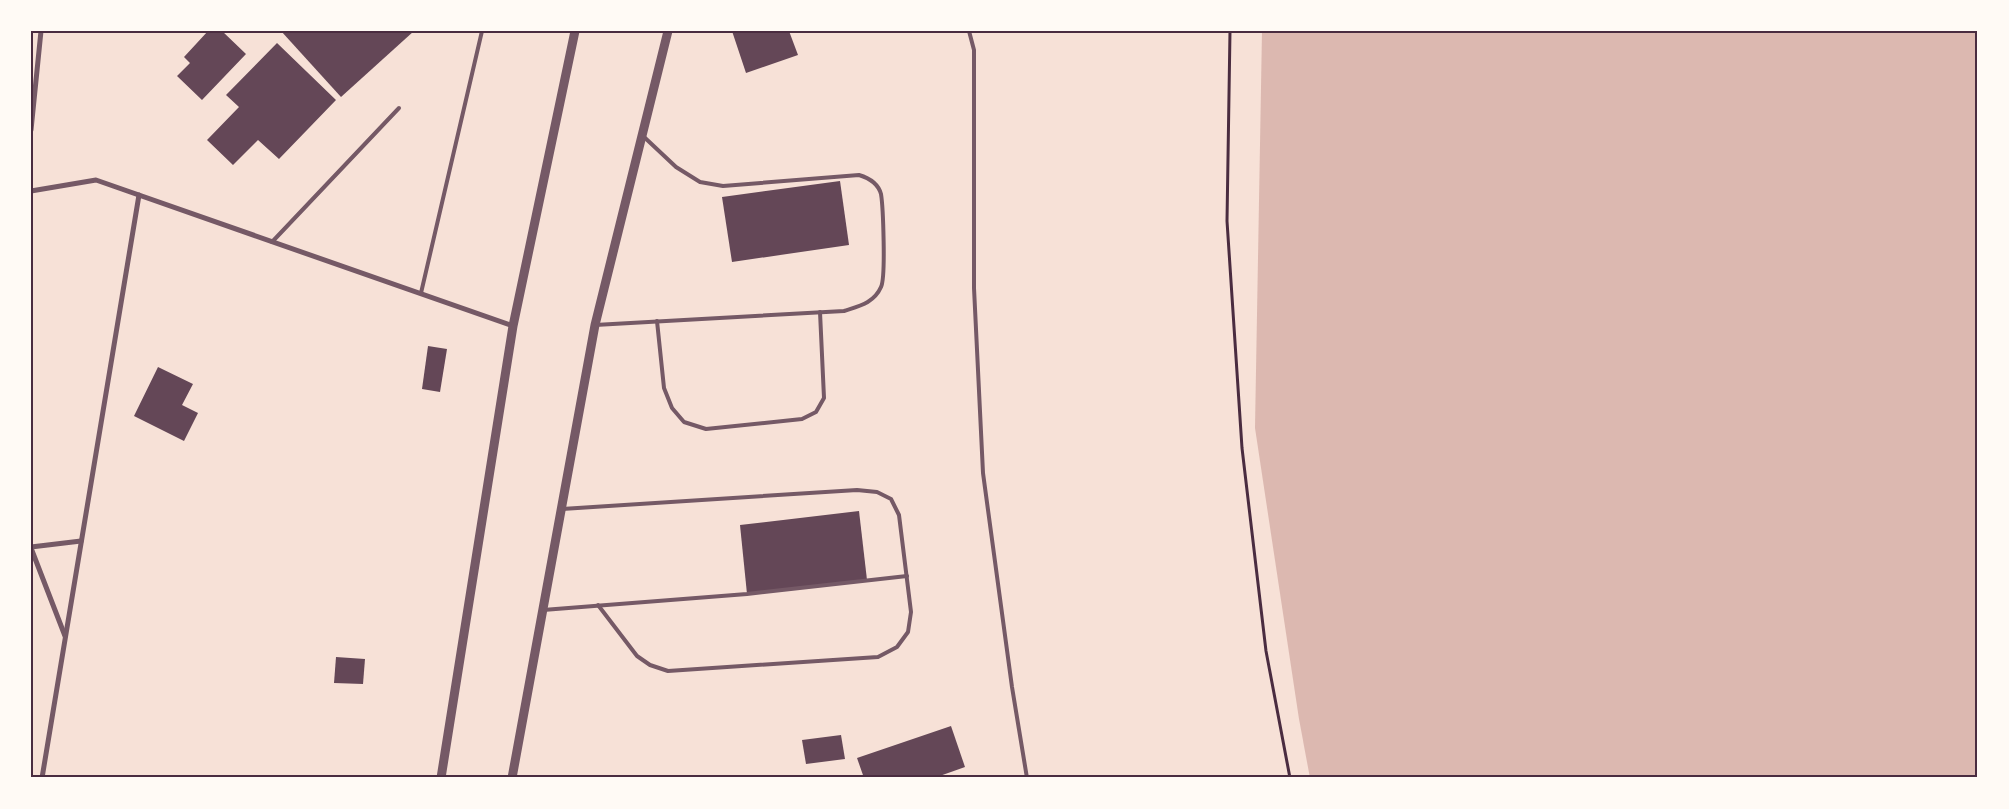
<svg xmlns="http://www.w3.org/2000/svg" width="2009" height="809" font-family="'Nunito Sans',sans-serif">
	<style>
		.water { fill: #dcb8b0 }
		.building { fill: #644757 }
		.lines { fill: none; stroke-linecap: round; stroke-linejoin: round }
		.path { stroke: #4a2c40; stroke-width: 3 }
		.service { stroke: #755966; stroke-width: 4 }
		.minor { stroke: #755966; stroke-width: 5 }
		.tertiary { stroke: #755966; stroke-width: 9 }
		.neatline { fill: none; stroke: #4a2c40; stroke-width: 2 }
	</style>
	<rect width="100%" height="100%" fill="#f7e1d7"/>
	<!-- water -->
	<path class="water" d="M1262 31H1978V778H1310L1299 719 1255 428Z"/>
	<!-- building -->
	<g class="building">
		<path d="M208 31H222L246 54 202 100 177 76 190 63 184 57Z"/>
		<path d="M281 31H414L341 97Z"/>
		<path d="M732 31H789L798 55 746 73Z"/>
		<path d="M277 43 336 100 279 159 258 140 233 165 207 140 239 107 226 95Z"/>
		<path d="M840 181 849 245 732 262 722 197Z"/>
		<path d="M428 346 447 349 440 392 422 389Z"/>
		<path d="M158 367 193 384 182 405 198 413 184 441 134 416Z"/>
		<path d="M859 511 867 580 747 594 740 525Z"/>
		<path d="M336 657 365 659 363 684 334 683Z"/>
		<path d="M951 726 965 767 934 778H864L857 758Z"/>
		<path d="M841 735 845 759 806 764 802 740Z"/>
	</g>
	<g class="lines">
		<!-- path -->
		<path class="path" d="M1230 31 1227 221 1242 448 1266 651 1290 778"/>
		<!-- service -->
		<g class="service">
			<path d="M969 31 974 50V288L983 473 1012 687 1027 778"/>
			<path d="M272 242 399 108"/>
			<path d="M421 293 482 31"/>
			<path d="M657 321 664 388 672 408 684 422 706 429 802 419 816 412 824 398 820 312"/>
			<path d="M595 325 844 311C859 306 874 303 881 287 886 277 883 206 881 194 878 183 869 178 859 175L723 186 700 182 676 167 643 136"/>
			<path d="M562 509 857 490 877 492 891 499 899 515 911 612 908 632 897 647 878 657 668 671 650 665 637 656 598 605"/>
			<path d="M543 610 747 594 907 576"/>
		</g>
		<!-- minor -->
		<g class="minor">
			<path d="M31 130 41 31"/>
			<path d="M31 191 96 180 513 326"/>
			<path d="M31 547 81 541"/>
			<path d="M31 548 65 636"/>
			<path d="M42 778 139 195"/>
		</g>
		<!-- tertiary -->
		<g class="tertiary">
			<path d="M441 778 513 326 575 31"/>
			<path d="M512 778 595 325 668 31"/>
		</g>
	</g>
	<!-- border -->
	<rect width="2009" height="809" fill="none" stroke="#fffaf5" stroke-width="65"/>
	<rect x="32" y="32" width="1944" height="744" class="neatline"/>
</svg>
